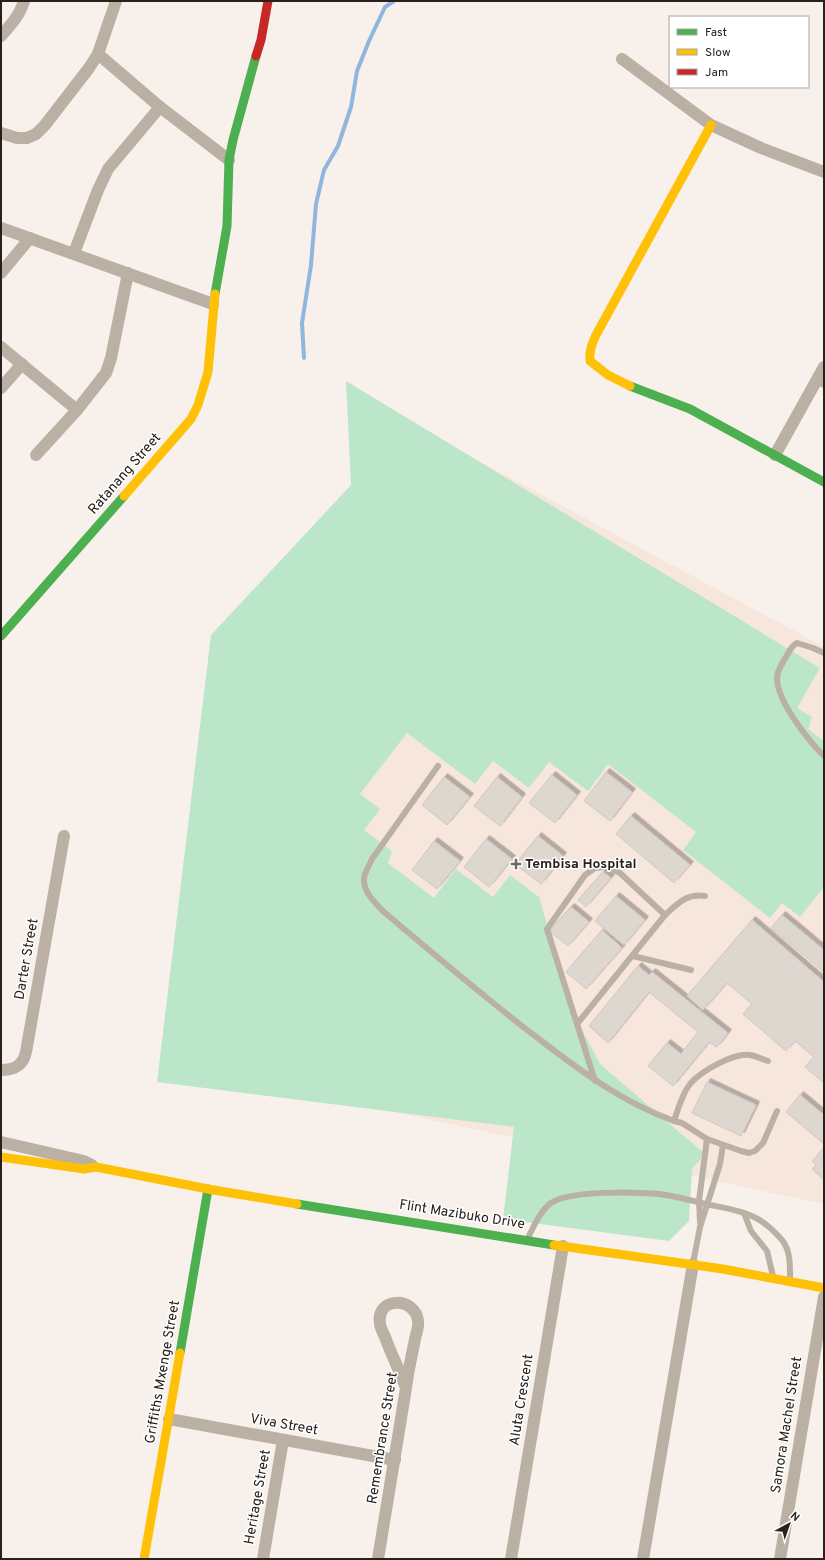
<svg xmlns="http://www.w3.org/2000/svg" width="825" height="1560" font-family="Overpass,sans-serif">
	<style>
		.built { fill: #f7e6db }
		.green { fill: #bce6ca }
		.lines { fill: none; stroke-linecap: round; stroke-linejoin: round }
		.stream { stroke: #90b6de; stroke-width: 4 }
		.building { fill: #ddd7d0; stroke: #cec8c2; filter: url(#shadow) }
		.lane { stroke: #bab0a4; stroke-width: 6 }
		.street { stroke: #bab0a4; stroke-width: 12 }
		.fast { stroke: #4caf50; stroke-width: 9 }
		.slow { stroke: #ffc107; stroke-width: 9 }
		.jam { stroke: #c62828; stroke-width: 9 }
		.poi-dot { fill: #716963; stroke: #fff; stroke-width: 1.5 }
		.labels { text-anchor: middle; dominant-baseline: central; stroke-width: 3; stroke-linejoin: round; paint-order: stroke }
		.street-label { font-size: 14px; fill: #28201a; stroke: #fff }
		.poi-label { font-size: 14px; font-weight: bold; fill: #28201a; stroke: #fff; text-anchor: start }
	</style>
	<defs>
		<filter id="shadow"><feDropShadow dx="3.5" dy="-3.5" stdDeviation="0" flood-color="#0004"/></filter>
	</defs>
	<rect width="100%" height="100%" fill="#f8f0eb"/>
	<!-- built -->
	<path class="built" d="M429 434 824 647V1204L180 1066Z"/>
	<!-- green -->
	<path class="green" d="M346 381 820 668 797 708 812 717 808 729 824 741V887L800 917 782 903 770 918 683 850 696 832 608 764 588 791 549 762 529 788 493 761 475 784 407 733 360 794 380 809 364 830 392 851 388 863 434 898 456 869 493 897 510 875 539 897 572 1011 600 1064 705 1154 692 1169 689 1221 669 1241 503 1219 514 1127 157 1082 211 635 351 485Z"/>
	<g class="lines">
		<!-- stream -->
		<path class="stream" d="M304 358 302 323 311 265 316 204 324 170 338 146 351 107 357 71 369 41 385 7 394 1"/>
	</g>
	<!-- building -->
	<g class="building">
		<path d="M606 772 632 792 610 821 584 801Z"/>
		<path d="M552 775 577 795 555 823 529 803Z"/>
		<path d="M444 777 470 797 447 825 422 805Z"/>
		<path d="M497 777 522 797 500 826 474 806Z"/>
		<path d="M631 816 690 865 674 883 616 834Z"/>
		<path d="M538 836 563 856 541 884 515 864Z"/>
		<path d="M486 839 512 859 489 887 464 867Z"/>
		<path d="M434 841 460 861 437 889 412 870Z"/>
		<path d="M603 872 611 878 586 907 578 900Z"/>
		<path d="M616 896 645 920 624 945 595 921Z"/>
		<path d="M571 907 589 922 568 946 549 931Z"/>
		<path d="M782 915 824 950V972L771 928Z"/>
		<path d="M752 920 824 982V1083L805 1067 814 1057 795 1041 786 1051 743 1014 752 1004 727 983 703 1010 687 996Z"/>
		<path d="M602 930 622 948 586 989 566 972Z"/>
		<path d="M638 966 649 975 652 972 728 1033 717 1047 709 1042 673 1086 648 1066 667 1043 681 1054 698 1032 649 992 608 1043 589 1026Z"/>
		<path d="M707 1082 756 1105 741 1136 692 1113Z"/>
		<path d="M800 1095 824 1115V1144L786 1112Z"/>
		<path d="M823 1149 824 1150V1180L812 1169 816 1165 812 1161Z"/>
	</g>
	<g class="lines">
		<!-- lane -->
		<g class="lane">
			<path d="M816 381 824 385"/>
			<path d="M824 653 813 648 797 643C791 646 789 652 786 657 782 663 778 670 777 677 776 700 808 740 824 756"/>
			<path d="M438 766 372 859C370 864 367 869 365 874 360 889 374 902 384 912 435 955 486 999 539 1039 582 1072 622 1102 674 1121"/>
			<path d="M633 956 691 970"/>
			<path d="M577 1024 547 929 585 875 595 868 606 867 620 873 665 915"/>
			<path d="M768 1061C762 1059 756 1056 750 1055 733 1053 701 1071 690 1084 682 1094 678 1109 674 1121L682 1123 707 1139 741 1151 749 1153 755 1151 763 1143 777 1111"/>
			<path d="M595 1081 577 1024 665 915C678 903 687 893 705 896"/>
			<path d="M744 1213 751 1231 767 1251 773 1276"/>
			<path d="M700 1222 699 1201 707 1139"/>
			<path d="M528 1238C534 1226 540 1211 551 1203 570 1190 636 1192 659 1194 676 1196 693 1201 710 1205 725 1208 740 1210 754 1217 765 1222 774 1231 782 1240 791 1251 790 1267 790 1281"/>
			<path d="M693 1263 700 1227 720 1164 723 1145"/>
		</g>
		<!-- street -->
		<g class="street">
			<path d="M1 36C10 26 20 15 24 1"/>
			<path d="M98 54 160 107 229 160"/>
			<path d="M622 59 711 125 761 148 824 172"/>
			<path d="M1 133 17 138H27L36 134 45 125 89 68 98 54 116 1"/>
			<path d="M1 228 213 304"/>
			<path d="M74 253 98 190 108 169 160 107"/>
			<path d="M1 273 30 238"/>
			<path d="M1 347 77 410"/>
			<path d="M1 388 22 364"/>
			<path d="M36 455 77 410 106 373 111 358 128 273"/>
			<path d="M775 455 824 367"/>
			<path d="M1 1070C14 1070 23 1066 26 1052L64 836"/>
			<path d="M1 1142 84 1161 92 1165"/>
			<path d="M169 1419 395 1460"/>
			<path d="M263 1559 283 1440"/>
			<path d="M378 1559 406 1388C408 1371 412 1355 415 1339 416 1334 419 1327 418 1321 416 1297 376 1296 380 1323 380 1328 383 1332 385 1337 391 1354 400 1371 406 1388"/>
			<path d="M511 1559 563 1246"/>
			<path d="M643 1559 693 1264"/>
			<path d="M780 1559 824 1297"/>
		</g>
		<!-- fast -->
		<g class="fast">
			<path d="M215 294 227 226 229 160 233 140 256 56"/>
			<path d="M630 386 690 409 824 482"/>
			<path d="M1 636 124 496"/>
			<path d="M297 1204 554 1245"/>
			<path d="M180 1353 208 1189"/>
		</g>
		<!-- slow -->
		<g class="slow">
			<path d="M630 386 608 375 590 361C589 351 592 344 596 335L711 125"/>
			<path d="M124 496 191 419 198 405 208 372 215 294"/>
			<path d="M1 1157 84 1169 96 1167 208 1189 297 1204"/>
			<path d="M554 1245 723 1269 824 1288"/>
			<path d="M144 1559 180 1353"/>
		</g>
		<!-- jam -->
		<path class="jam" d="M256 56 261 40 268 1"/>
	</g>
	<!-- markers -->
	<path class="poi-dot" d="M514 858h4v4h4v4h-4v4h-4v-4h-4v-4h4z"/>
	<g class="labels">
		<!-- street labels -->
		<g class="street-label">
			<text transform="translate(125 474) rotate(-49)">Ratanang Street</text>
			<text transform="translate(27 959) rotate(-80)">Darter Street</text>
			<text transform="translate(462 1215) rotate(9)">Flint Mazibuko Drive</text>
			<text transform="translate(163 1372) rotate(-80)">Griffiths Mxenge Street</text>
			<text transform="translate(522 1400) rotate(-81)">Aluta Crescent</text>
			<text transform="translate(284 1425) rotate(10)">Viva Street</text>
			<text transform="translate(787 1425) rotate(-81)">Samora Machel Street</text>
			<text transform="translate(383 1438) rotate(-81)">Remembrance Street</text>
			<text transform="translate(258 1497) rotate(-80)">Heritage Street</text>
		</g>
		<!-- poi labels -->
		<g class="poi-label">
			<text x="525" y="864">Tembisa Hospital</text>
		</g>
	</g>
	<!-- border -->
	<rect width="825" height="1560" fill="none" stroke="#28201a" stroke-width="4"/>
	<!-- legend -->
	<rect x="669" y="16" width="140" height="72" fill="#ffffff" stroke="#a9a6a3"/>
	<rect x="677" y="29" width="20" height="6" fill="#4caf50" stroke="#a9a6a3"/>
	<text x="705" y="36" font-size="12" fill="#28201a">Fast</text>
	<rect x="677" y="49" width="20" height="6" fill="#ffc107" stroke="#a9a6a3"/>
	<text x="705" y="56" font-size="12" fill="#28201a">Slow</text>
	<rect x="677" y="69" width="20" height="6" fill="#c62828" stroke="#a9a6a3"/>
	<text x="705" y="76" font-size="12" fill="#28201a">Jam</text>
	<!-- north arrow -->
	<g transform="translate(789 1524) rotate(40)" stroke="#ffffff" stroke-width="3" paint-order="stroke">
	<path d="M0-3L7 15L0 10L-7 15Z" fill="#28201a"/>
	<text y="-6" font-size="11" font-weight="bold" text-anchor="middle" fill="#28201a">N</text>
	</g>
</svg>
